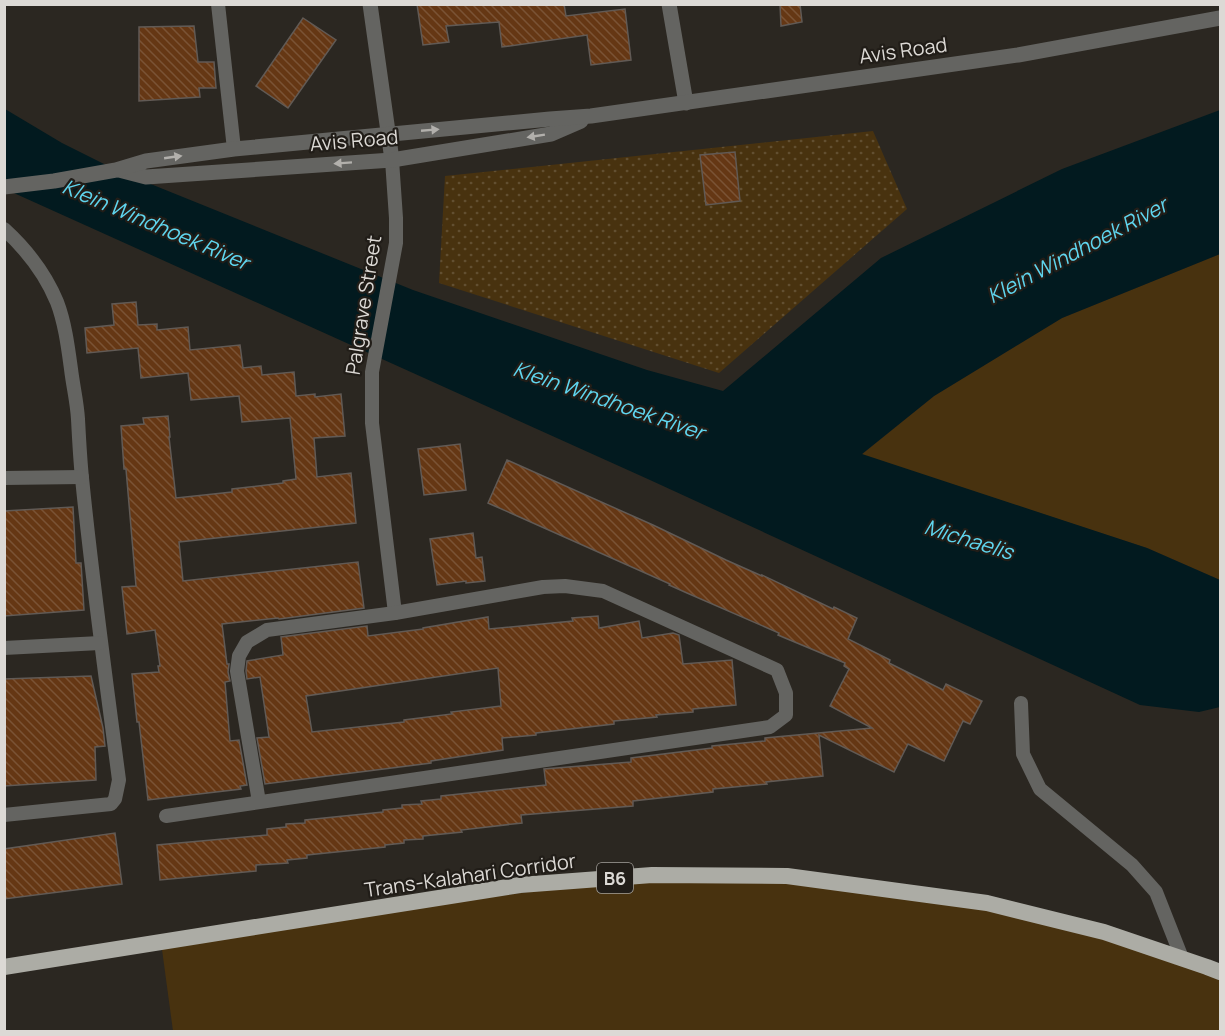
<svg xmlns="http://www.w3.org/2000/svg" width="1225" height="1036" font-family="Manrope,sans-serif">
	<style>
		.grass { fill: #48320f }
		.park { fill: url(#park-dots) }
		.water { fill: #021a1f }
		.building { fill: url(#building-back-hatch); stroke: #615a55; stroke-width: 1.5; fill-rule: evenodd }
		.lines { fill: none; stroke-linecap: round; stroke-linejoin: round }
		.service { stroke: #646461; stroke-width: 14 }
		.minor { stroke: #646461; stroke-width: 15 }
		.trunk { stroke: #acaca5; stroke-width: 16 }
		.oneway { fill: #b2b0ac }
		.labels { text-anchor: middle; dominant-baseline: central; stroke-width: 4.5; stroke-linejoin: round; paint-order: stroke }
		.shield { fill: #211d18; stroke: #a4a19c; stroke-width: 1.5 }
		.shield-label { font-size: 18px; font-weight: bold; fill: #dcd9d5 }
		.street-label { font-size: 20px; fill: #dcd9d5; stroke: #211d18 }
		.water-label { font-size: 21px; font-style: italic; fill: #5fd5ee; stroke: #211d18 }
	</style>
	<defs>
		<pattern id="park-dots" width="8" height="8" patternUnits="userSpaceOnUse" patternTransform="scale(1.5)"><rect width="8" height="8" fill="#48320f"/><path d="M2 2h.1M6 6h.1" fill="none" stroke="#624f31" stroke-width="1.8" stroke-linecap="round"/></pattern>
		<pattern id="building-back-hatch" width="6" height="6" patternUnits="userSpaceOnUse" patternTransform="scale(1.5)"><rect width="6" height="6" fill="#653714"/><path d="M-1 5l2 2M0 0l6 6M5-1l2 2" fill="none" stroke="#7a5335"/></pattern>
	</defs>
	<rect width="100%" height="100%" fill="#2b2721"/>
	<!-- grass -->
	<g class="grass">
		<path d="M1220 254V580L1147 548 861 455 934 396 1062 318Z"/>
		<path d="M652 875 787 876 987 903 1220 972V1031H173L161 942Z"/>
	</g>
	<!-- park -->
	<path class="park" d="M873 131 907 209 719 373 439 283 445 176Z"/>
	<!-- water -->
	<path class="water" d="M5 109 62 143 116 170 413 290 647 370 723 391 881 258 1062 169 1220 110V254L1062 318 934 396 862 454 1147 548 1220 580V707L1199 712 1140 705 650 480 5 189Z"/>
	<!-- building -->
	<g class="building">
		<path d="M417 4H564L566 16 625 9 631 60 591 65 587 35 502 47 499 22 446 26 449 42 423 45Z"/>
		<path d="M780 4H800L802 22 781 26Z"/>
		<path d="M303 18 336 40 288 108 256 86Z"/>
		<path d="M194 26 198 62H214L216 88H199L200 97 139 101V27Z"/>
		<path d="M735 152 740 201 706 205 700 155Z"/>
		<path d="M136 302 138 325 157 324V330L188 327 190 350 240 345 243 368 261 366 262 375 294 372 296 396 315 394V397L341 394 345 436 314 438 317 477 351 473 356 523 179 542 183 581 358 562 364 608 279 619 278 618 222 624 227 664H229L228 672 230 681 225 682 230 741 239 740 247 785 240 786 241 789 148 800 139 722H137L132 674 159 672 158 666H160L155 630 127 634 122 587 136 586 126 469H124L121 426 144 424 143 418 168 416 170 437H169L176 498 232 492V489L283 483V481L296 479 290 418 242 422 239 396 191 400 188 373 141 378 138 348 87 353 85 328 114 325 112 304Z"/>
		<path d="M460 444 466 490 424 495 418 449Z"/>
		<path d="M507 460 653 525 726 560 762 576V575L833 609 834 607 857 618 848 639 890 660 889 663 943 690 946 684 982 701 970 724 963 721 944 761 908 744 894 772 819 735 823 776 766 782 767 784 713 789V792L633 801V806L521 815 522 823 461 830 462 832 423 836V839L404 840V843L385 845V847L307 855V858L287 860 288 863 256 865V871L160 880 157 845 267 835V829L286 827V824L305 823V820L383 812V810L402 808V805L422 804 421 801 441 799V796L546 785 544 769 631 762V758L712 748V746L765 741V738L872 728 830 706 849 669 844 666 845 663 778 635 779 633 687 593 669 585 670 584 488 503Z"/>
		<path d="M73 507 76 563H81L84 610 4 616V511Z"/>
		<path d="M473 533 476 558 482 557 485 581 466 583V581L437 585 430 539Z"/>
		<path d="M598 616 599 628 639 621 642 638 673 633 679 635 683 664 732 660 736 705 693 709V712L656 715 657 717 614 721V724L536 733V735L502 738 503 750 431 761V763L265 784 257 738 269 737 260 677 247 679 246 671 247 661 283 655 281 637 367 626 368 636 423 629V628L488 617 489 629 573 621 572 618ZM498 668 501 706 451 712 452 714 404 720V722L312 732 306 696Z"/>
		<path d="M91 676 103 728 105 746 95 747 96 780 4 786V679Z"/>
		<path d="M115 833 122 884 4 899V849Z"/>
	</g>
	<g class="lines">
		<!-- service -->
		<g class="service">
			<path d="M218 4 234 149"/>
			<path d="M392 160 396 218V243L372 372V423L395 613"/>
			<path d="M4 229C27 250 45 273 57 302 65 323 68 347 71 369 73 386 77 402 78 419 79 438 80 458 82 478 92 579 106 680 119 780L115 799 111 804 4 815"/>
			<path d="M4 478 82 477"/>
			<path d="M4 648 100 643"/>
			<path d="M1021 703 1023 754 1040 789 1132 865 1156 892 1182 958"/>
			<path d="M166 816 770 727 786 715V693L777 670 603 591 565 586 543 587 395 613 267 630 247 642 239 656 237 671 259 802"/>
		</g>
		<!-- minor -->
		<g class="minor">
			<path d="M370 4 392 160"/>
			<path d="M669 4 686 103"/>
			<path d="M119 170 146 177 392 160 551 134 581 121"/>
			<path d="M4 187 54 181 116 170 146 161 234 149 550 119 591 116 1018 55 1220 18"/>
		</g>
		<!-- trunk -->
		<path class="trunk" d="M4 967 520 885 652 875 787 876 987 903 1104 932 1207 967 1220 972"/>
	</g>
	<!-- one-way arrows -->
	<defs><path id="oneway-solid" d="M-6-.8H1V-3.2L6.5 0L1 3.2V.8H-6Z" transform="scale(1.5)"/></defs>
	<g class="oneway">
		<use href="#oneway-solid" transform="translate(430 130) rotate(-5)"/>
		<use href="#oneway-solid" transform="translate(536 136) rotate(171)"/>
		<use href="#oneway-solid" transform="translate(173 157) rotate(-8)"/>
		<use href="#oneway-solid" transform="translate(343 163) rotate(176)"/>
	</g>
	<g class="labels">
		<!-- shield labels -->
		<rect class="shield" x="597" y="863" width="36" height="30" rx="4.5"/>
		<g class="shield-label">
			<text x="615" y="878">B6</text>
		</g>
		<!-- street labels -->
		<g class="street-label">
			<text transform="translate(903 50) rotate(-8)">Avis Road</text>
			<text transform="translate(354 140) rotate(-5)">Avis Road</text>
			<text transform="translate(363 305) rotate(-81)">Palgrave Street</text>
			<text transform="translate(470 875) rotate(-8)">Trans-Kalahari Corridor</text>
		</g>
		<!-- water labels -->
		<g class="water-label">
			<text transform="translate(156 224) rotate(23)">Klein Windhoek River</text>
			<text transform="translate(1077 250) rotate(-28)">Klein Windhoek River</text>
			<text transform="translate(609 400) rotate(19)">Klein Windhoek River</text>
			<text transform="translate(969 539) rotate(17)">Michaelis</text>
		</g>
	</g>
	<!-- border -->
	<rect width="1225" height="1036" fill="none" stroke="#dcd9d5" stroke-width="12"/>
</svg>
